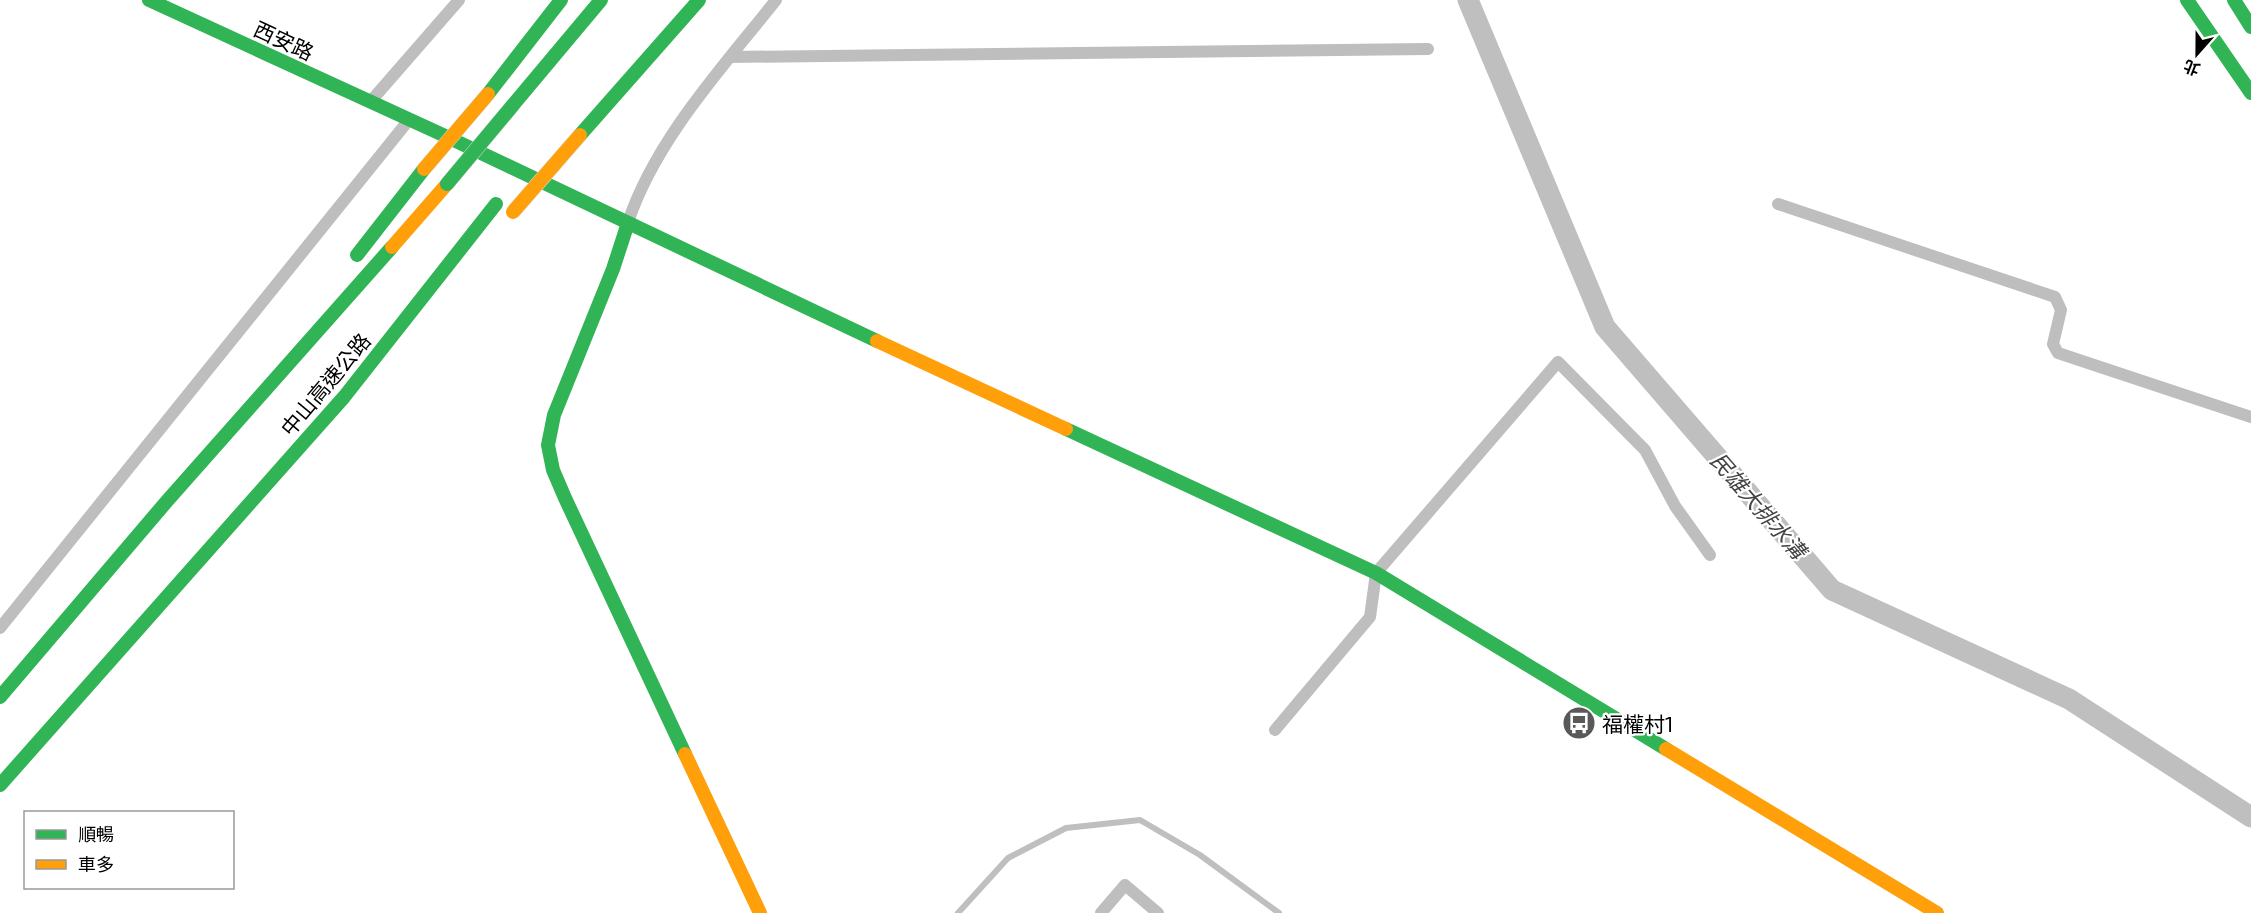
<svg xmlns="http://www.w3.org/2000/svg" width="2251" height="913" font-family="'Exo 2','Noto Sans TC',sans-serif">
	<style>
		.lines { fill: none; stroke-linecap: round; stroke-linejoin: round }
		.stream { stroke: #bfbfbf; stroke-width: 6 }
		.canal { stroke: #bfbfbf; stroke-width: 21 }
		.lane { stroke: #bebebe; stroke-width: 12 }
		.fast { stroke: #30b455; stroke-width: 14 }
		.slow { stroke: #ff9f0a; stroke-width: 14 }
		.fast-bridge-casing { stroke: #dbdbdb; stroke-width: 15; stroke-linecap: butt }
		.slow-bridge-casing { stroke: #dbdbdb; stroke-width: 15; stroke-linecap: butt }
		.fast-bridge { stroke: #30b455; stroke-width: 14 }
		.slow-bridge { stroke: #ff9f0a; stroke-width: 14 }
		.labels { text-anchor: middle; dominant-baseline: central; stroke-width: 4.5; stroke-linejoin: round; paint-order: stroke }
		.street-label { font-size: 21px; fill: #000; stroke: #fff }
		.poi-label { font-size: 21px; fill: #000; stroke: #fff; text-anchor: start }
		.water-label { font-size: 22px; font-style: italic; fill: #444; stroke: #fff }
	</style>
	<rect width="100%" height="100%" fill="#fff"/>
	<g class="lines">
		<!-- stream -->
		<path class="stream" d="M958 913 1008 858 1066 828 1140 820 1200 855 1279 913"/>
		<!-- canal -->
		<path class="canal" d="M1468 0 1605 327 1832 590 2069 699 2251 817"/>
		<!-- lane -->
		<g class="lane">
			<path d="M731 57 1428 49"/>
			<path d="M371 101 459 0"/>
			<path d="M1778 204 2055 297 2061 310 2053 344 2058 353 2251 417"/>
			<path d="M628 222C656 139 722 68 776 0"/>
			<path d="M0 628 408 121"/>
			<path d="M1275 730 1370 617 1376 573 1558 362 1645 450 1675 506 1710 555"/>
			<path d="M1101 913 1125 885 1158 913"/>
		</g>
		<!-- fast -->
		<g class="fast">
			<path d="M149 0 441 134 877 341"/>
			<path d="M2187 0 2251 93"/>
			<path d="M2234 0 2251 27"/>
			<path d="M488 94 561 0"/>
			<path d="M513 105 601 0"/>
			<path d="M580 135 699 0"/>
			<path d="M628 223 613 269 554 415 548 445 553 470 565 498 685 754"/>
			<path d="M357 255 424 169"/>
			<path d="M1066 429 1376 573 1666 749"/>
			<path d="M0 697 167 501 392 247"/>
			<path d="M0 785 344 397 496 204"/>
		</g>
		<!-- slow -->
		<g class="slow">
			<path d="M392 247 447 184"/>
			<path d="M877 341 1066 429"/>
			<path d="M1666 749 1937 913"/>
			<path d="M685 754 760 913"/>
		</g>
		<defs>
			<path id="fast-bridge" d="M447 184 513 105"/>
			<g id="slow-bridge">
				<path d="M424 169 488 94"/>
				<path d="M513 212 580 135"/>
			</g>
		</defs>
		<!-- fast-bridge casing -->
		<use href="#fast-bridge" class="fast-bridge-casing"/>
		<!-- slow-bridge casing -->
		<use href="#slow-bridge" class="slow-bridge-casing"/>
		<!-- fast-bridge -->
		<use href="#fast-bridge" class="fast-bridge"/>
		<!-- slow-bridge -->
		<use href="#slow-bridge" class="slow-bridge"/>
	</g>
	<!-- icons -->
	<defs>
		<symbol id="bus-disc" viewBox="-11 -11 22 22"><circle r="9.5" fill="#595959" stroke="#fff"/><path d="M-5-6H5V4H4V6H2V4H-2V6H-4V4H-5ZM-3.5-4V0h7V-4ZM-3.5 1.2v1.5H-2V1.2ZM2 1.2v1.5H3.5V1.2Z" fill="#fff"/></symbol>
	</defs>
	<g fill-rule="evenodd">
		<use href="#bus-disc" x="1560" y="704" width="38" height="38"/>
	</g>
	<g class="labels">
		<!-- street labels -->
		<g class="street-label">
			<text transform="translate(284 40) rotate(25)">西安路</text>
			<text transform="translate(325 384) rotate(-50)">中山高速公路</text>
		</g>
		<!-- poi labels -->
		<g class="poi-label">
			<text x="1602" y="723">福權村1</text>
		</g>
		<!-- water labels -->
		<g class="water-label">
			<text transform="translate(1759 505) rotate(49)">民雄大排水溝</text>
		</g>
	</g>
	<!-- legend -->
	<rect x="24" y="811" width="210" height="78" fill="#ffffff" stroke="#999999" stroke-width="1.5"/>
	<rect x="36" y="830" width="30" height="9" fill="#30b455" stroke="#999999" stroke-width="1.5"/>
	<text x="78" y="841" font-size="18" fill="#000000">順暢</text>
	<rect x="36" y="860" width="30" height="9" fill="#ff9f0a" stroke="#999999" stroke-width="1.5"/>
	<text x="78" y="871" font-size="18" fill="#000000">車多</text>
	<!-- north arrow -->
	<g transform="translate(2197 54) rotate(201)" stroke="#ffffff" stroke-width="4.5" paint-order="stroke">
	<path d="M0-4.5L10 22L0 15L-10 22Z" fill="#000000"/>
	<text y="-9" font-size="16" font-weight="bold" text-anchor="middle" fill="#000000">北</text>
	</g>
</svg>
